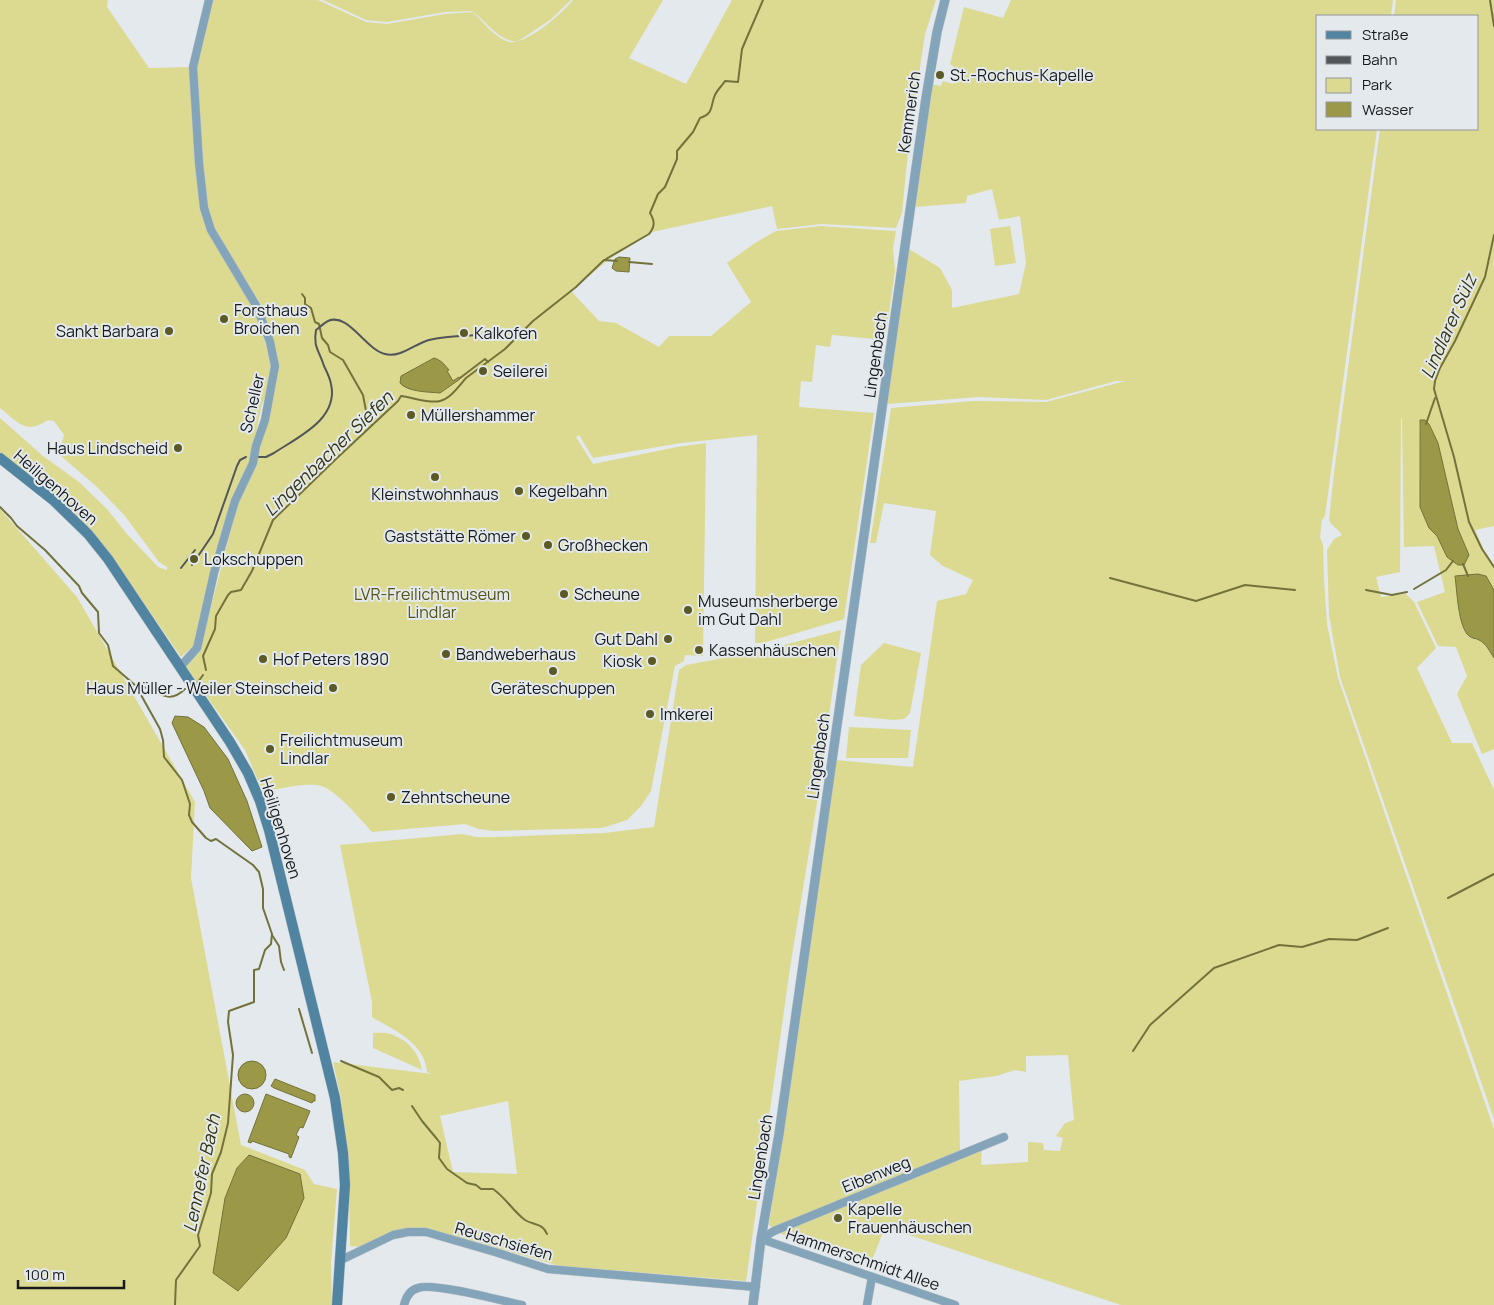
<svg xmlns="http://www.w3.org/2000/svg" width="1494" height="1305" font-family="Manrope,sans-serif">
	<style>
		.green { fill: #dcda91; fill-rule: evenodd }
		.water { fill: #9b9847; stroke: #73723a }
		.lines { fill: none; stroke-linecap: round; stroke-linejoin: round }
		.stream { stroke: #73723a; stroke-width: 2 }
		.minor-casing { stroke: #bec4c7; stroke-width: 9 }
		.tertiary-casing { stroke: #bec4c7; stroke-width: 10 }
		.secondary-casing { stroke: #bec4c7; stroke-width: 11 }
		.minor { stroke: #84a5b9; stroke-width: 8 }
		.tertiary { stroke: #84a5b9; stroke-width: 9 }
		.secondary { stroke: #5184a1; stroke-width: 10 }
		.rail { stroke: #535659; stroke-width: 2 }
		.poi-dot { fill: #5b5925; stroke: #e3e9ed; stroke-width: 2 }
		.labels { text-anchor: middle; dominant-baseline: central; stroke-width: 4; stroke-linejoin: round; paint-order: stroke }
		.poi-label { font-size: 16px; fill: #17191b; stroke: #e3e9ed; text-anchor: start }
		.street-label { font-size: 16px; fill: #17191b; stroke: #e3e9ed }
		.park-label { font-size: 16px; fill: #545214; stroke: #e3e9ed }
		.water-label { font-size: 18px; font-style: italic; fill: #373612; stroke: #e3e9ed }
	</style>
	<rect width="100%" height="100%" fill="#e3e9ed"/>
	<!-- green -->
	<g class="green">
		<path d="M0 0H108L107 7 149 68 191 67 210 232 254 306 272 366 269 390 262 404 250 462 226 522 194 645 181 657 111 555 53 497 0 452V418L43 456 79 482 107 509 127 534 158 567 167 570V567L159 562 125 516 97 487 61 456V446L64 435 54 421 48 420C25 435 19 423 0 408Z"/>
		<path d="M209 0H318L366 22 387 24 445 14 473 12C483 22 495 38 509 42 525 46 564 12 573 0H663L629 58 686 84 732 0H936L925 34 909 141 902 213 896 228 821 224 777 229 772 206 652 232 608 260 571 291 599 321 616 323 659 347 669 336H711L751 302 727 263 755 243 776 231 821 226 896 231 893 249 895 271 885 340 832 335 830 347 816 345 812 382 801 381 799 407 874 413 844 619 763 643H755L757 435 681 443 593 458 579 435 576 437 593 464 677 447 706 443 703 656 685 655 684 661 675 666 651 791 641 806 627 820 602 828 493 831 479 829 465 824 372 832C360 819 340 794 324 787 311 781 277 789 263 792L245 750 185 666 200 649 238 503 250 480 256 461 274 391 278 366 272 340 260 303 217 235 207 209 200 163 194 67Z"/>
		<path d="M323 0H571L550 20 517 42C497 40 487 22 472 11L445 12 387 22 366 20Z"/>
		<path d="M1011 0H1393L1391 16H1318V129H1377L1325 516 1322 520 1320 537 1323 545 1324 579 1327 624 1338 678 1494 1129V1305H1121L885 1227 871 1263 783 1235 779 1232 982 1147 981 1165 1028 1162V1142L1043 1143 1044 1150 1060 1151 1063 1138 1056 1136 1065 1123 1074 1120 1068 1055 1026 1056V1072L1015 1070 996 1076 959 1081 960 1152 774 1229 769 1225 835 760 913 767 937 601 966 594 973 580 943 566 930 555 936 511 884 503 876 543H870L891 408 973 401 1046 402 1125 381H1116L1046 400 979 397 887 404 909 249 940 268 952 290V308L1019 294 1026 263 1020 216 999 220 992 189 967 196 966 203 914 207 931 84 941 86 943 81 953 84 957 69 950 64 964 7 1003 18Z"/>
		<path d="M1396 0H1494V526L1475 530 1483 548 1494 565V590L1486 576 1477 574 1456 577 1460 617 1464 631 1470 638 1479 640 1484 643 1494 658V749L1482 754 1457 694 1467 676 1456 647 1438 646 1417 602 1445 592 1434 546 1404 547 1402 418H1401L1400 572 1376 577 1381 597 1406 594 1414 602 1436 648 1417 668 1452 743H1472L1494 790V1119L1340 677 1329 615 1327 550 1334 539 1342 535C1339 529 1331 526 1329 520L1334 473 1380 129H1478V16H1394ZM1420 420 1448 489 1458 529 1469 555 1447 557 1437 536 1420 507 1419 425Z"/>
		<path d="M1010 226 1016 263 995 266 990 229Z"/>
		<path d="M0 509 77 597 195 802 191 878 241 1145 305 1170 314 1184 337 1189 331 1262 332 1305H0Z"/>
		<path d="M841 630 816 809 790 968 746 1281 560 1266 433 1230 407 1228 392 1231 361 1247 350 1246 349 1185 341 1098 333 1062 432 1074 427 1072C425 1043 394 1030 372 1017V1002L340 845 462 834 477 837H493L604 833 654 827 679 670 686 665 761 651ZM508 1101 517 1174 453 1172 440 1116Z"/>
		<path d="M884 643 921 653 910 713 904 719 893 720 854 716 861 665Z"/>
		<path d="M849 727 911 730 908 758H846Z"/>
		<path d="M373 1033C379 1033 387 1032 393 1035 409 1041 419 1053 422 1070L373 1048Z"/>
	</g>
	<!-- water -->
	<g class="water">
		<path d="M619 257 630 258 629 272 616 271 612 268 615 259Z"/>
		<path d="M434 358C441 360 444 364 449 370L447 371 453 381 459 377 460 379 440 393C429 392 407 392 400 383L401 376Z"/>
		<path d="M1420 420H1425L1429 424 1438 443 1458 529 1469 555 1464 565H1458L1447 557 1437 536 1429 528 1420 507Z"/>
		<path d="M1478 574 1486 576 1494 590V658C1490 652 1486 643 1479 640 1476 638 1472 639 1469 636 1458 627 1457 590 1455 576Z"/>
		<path d="M175 716 188 717 204 727 228 759 247 801 262 847 252 851 210 808 204 791 172 723Z"/>
		<circle cx="252" cy="1075" r="14"/>
		<path d="M275 1079 315 1095V1101H313L312 1103 274 1088 271 1086Z"/>
		<circle cx="245" cy="1103" r="9"/>
		<path d="M266 1094 310 1111 303 1128 300 1127 296 1135 299 1137 291 1158 289 1157V1154L252 1141 251 1143 248 1142Z"/>
		<path d="M249 1155 300 1174 304 1198 286 1238 238 1291 213 1273 225 1198 237 1168Z"/>
	</g>
	<g class="lines">
		<!-- stream -->
		<g class="stream">
			<path d="M1490 0 1494 26"/>
			<path d="M1494 235 1485 277 1455 341 1440 368 1435 381 1434 389 1454 457 1469 522 1482 549 1494 567"/>
			<path d="M606 259 649 234C655 227 655 221 650 213L658 194 665 187 677 159V151L693 132 700 118C715 113 710 105 715 95 717 90 722 86 725 81L738 82 742 49 763 0"/>
			<path d="M629 262 652 264"/>
			<path d="M302 294 305 298V304L311 308 315 322 319 324 322 338 328 345 330 352 343 360 363 395 366 411 372 425"/>
			<path d="M460 378 485 359 488 362"/>
			<path d="M1426 424 1435 398"/>
			<path d="M0 507 11 518 17 526 45 550 79 586 82 593 98 612 99 633 108 645 113 666 136 686 160 729 163 740 164 757 182 780 190 804 189 815 192 822 206 838 211 841 216 839 253 865 259 872 263 889V908L272 934 271 944 265 950 259 969 254 970V1002L229 1011 228 1022 233 1055 228 1123 221 1152 212 1174 211 1193 198 1235 200 1246 176 1280 175 1305"/>
			<path d="M1463 564 1468 576"/>
			<path d="M1110 578 1196 601 1245 585 1295 590"/>
			<path d="M1414 589 1446 570 1453 561"/>
			<path d="M1366 590 1392 595 1407 592"/>
			<path d="M206 670 203 656 215 629 216 616 228 595 231 592 241 590 252 571 273 520 337 458 398 401 401 396C411 397 431 404 440 401 451 398 459 386 466 378L505 349 533 321 576 287 604 260 617 261"/>
			<path d="M198 682 203 675"/>
			<path d="M136 686C158 686 165 708 185 689"/>
			<path d="M1448 898 1494 874"/>
			<path d="M272 935 279 946 281 962 284 970"/>
			<path d="M299 1009 312 1053"/>
			<path d="M1133 1051 1150 1025 1214 968 1279 945 1302 947 1329 939 1357 940 1388 928"/>
			<path d="M341 1061 379 1077 392 1090 399 1088 403 1090"/>
			<path d="M412 1106 422 1121 437 1139 440 1143 439 1158 447 1169 467 1183 476 1185 481 1189H493C505 1197 513 1211 525 1220 533 1225 543 1223 547 1234"/>
		</g>
		<defs>
			<g id="minor">
				<path d="M180 667 197 648 198 644 214 573 229 521 235 501 253 463 256 446 265 420 275 366 270 342 257 307 211 230 204 208 199 163 193 67 209 0"/>
				<path d="M761 1239 774 1231 1004 1137"/>
				<path d="M761 1239 955 1305"/>
				<path d="M341 1260 393 1235 408 1232H426L495 1252 548 1269 756 1287"/>
				<path d="M404 1305C406 1297 410 1290 418 1288 433 1282 503 1301 522 1305"/>
				<path d="M867 1305 872 1277"/>
			</g>
			<path id="tertiary" d="M753 1305 761 1239 779 1134 926 98 937 32 945 0"/>
			<path id="secondary" d="M0 458 53 500 88 534 108 559 230 742 248 773 260 801 269 830 335 1098 343 1153 345 1185 337 1305"/>
		</defs>
		<!-- minor casing -->
		<use href="#minor" class="minor-casing"/>
		<!-- tertiary casing -->
		<use href="#tertiary" class="tertiary-casing"/>
		<!-- secondary casing -->
		<use href="#secondary" class="secondary-casing"/>
		<!-- minor -->
		<use href="#minor" class="minor"/>
		<!-- tertiary -->
		<use href="#tertiary" class="tertiary"/>
		<!-- secondary -->
		<use href="#secondary" class="secondary"/>
		<!-- rail -->
		<g class="rail">
			<path d="M259 457H266L274 453C298 437 339 419 331 384 330 378 327 372 324 366 319 350 313 347 316 330 320 327 324 323 328 321 348 312 365 349 385 354 401 358 414 344 429 340 445 336 462 336 479 335"/>
			<path d="M192 565 213 534 237 466 240 460 246 457"/>
			<path d="M181 568 195 550"/>
		</g>
	</g>
	<!-- markers -->
	<g class="poi-dot">
		<circle cx="940" cy="75" r="5"/>
		<circle cx="224" cy="319" r="5"/>
		<circle cx="169" cy="331" r="5"/>
		<circle cx="464" cy="333" r="5"/>
		<circle cx="483" cy="371" r="5"/>
		<circle cx="411" cy="415" r="5"/>
		<circle cx="178" cy="448" r="5"/>
		<circle cx="435" cy="477" r="5"/>
		<circle cx="519" cy="491" r="5"/>
		<circle cx="526" cy="536" r="5"/>
		<circle cx="548" cy="545" r="5"/>
		<circle cx="194" cy="559" r="5"/>
		<circle cx="564" cy="594" r="5"/>
		<circle cx="688" cy="610" r="5"/>
		<circle cx="668" cy="639" r="5"/>
		<circle cx="699" cy="650" r="5"/>
		<circle cx="446" cy="654" r="5"/>
		<circle cx="263" cy="659" r="5"/>
		<circle cx="652" cy="661" r="5"/>
		<circle cx="553" cy="671" r="5"/>
		<circle cx="333" cy="688" r="5"/>
		<circle cx="650" cy="714" r="5"/>
		<circle cx="270" cy="749" r="5"/>
		<circle cx="391" cy="797" r="5"/>
		<circle cx="838" cy="1218" r="5"/>
	</g>
	<g class="labels">
		<!-- poi labels -->
		<g class="poi-label">
			<text x="950" y="75">St.-Rochus-Kapelle</text>
			<text x="234" y="310">Forsthaus<tspan x="234" dy="18">Broichen</tspan></text>
			<text x="159" y="331" text-anchor="end">Sankt Barbara</text>
			<text x="474" y="333">Kalkofen</text>
			<text x="493" y="371">Seilerei</text>
			<text x="421" y="415">Müllershammer</text>
			<text x="168" y="448" text-anchor="end">Haus Lindscheid</text>
			<text x="529" y="491">Kegelbahn</text>
			<text x="435" y="494" text-anchor="middle">Kleinstwohnhaus</text>
			<text x="516" y="536" text-anchor="end">Gaststätte Römer</text>
			<text x="558" y="545">Großhecken</text>
			<text x="204" y="559">Lokschuppen</text>
			<text x="574" y="594">Scheune</text>
			<text x="698" y="601">Museumsherberge<tspan x="698" dy="18">im Gut Dahl</tspan></text>
			<text x="658" y="639" text-anchor="end">Gut Dahl</text>
			<text x="709" y="650">Kassenhäuschen</text>
			<text x="456" y="654">Bandweberhaus</text>
			<text x="273" y="659">Hof Peters 1890</text>
			<text x="642" y="661" text-anchor="end">Kiosk</text>
			<text x="323" y="688" text-anchor="end">Haus Müller - Weiler Steinscheid</text>
			<text x="553" y="688" text-anchor="middle">Geräteschuppen</text>
			<text x="660" y="714">Imkerei</text>
			<text x="280" y="740">Freilichtmuseum<tspan x="280" dy="18">Lindlar</tspan></text>
			<text x="401" y="797">Zehntscheune</text>
			<text x="848" y="1209">Kapelle<tspan x="848" dy="18">Frauenhäuschen</tspan></text>
		</g>
		<!-- street labels -->
		<g class="street-label">
			<text transform="translate(909 112) rotate(-82)">Kemmerich</text>
			<text transform="translate(875 355) rotate(-82)">Lingenbach</text>
			<text transform="translate(252 403) rotate(-77)">Scheller</text>
			<text transform="translate(56 487) rotate(41)">Heiligenhoven</text>
			<text transform="translate(818 756) rotate(-82)">Lingenbach</text>
			<text transform="translate(281 828) rotate(73)">Heiligenhoven</text>
			<text transform="translate(760 1157) rotate(-81)">Lingenbach</text>
			<text transform="translate(876 1174) rotate(-22)">Eibenweg</text>
			<text transform="translate(504 1241) rotate(16)">Reuschsiefen</text>
			<text transform="translate(863 1259) rotate(19)">Hammerschmidt Allee</text>
		</g>
		<!-- park labels -->
		<g class="park-label">
			<text x="432" y="594">LVR-Freilichtmuseum<tspan x="432" dy="18">Lindlar</tspan></text>
		</g>
		<!-- water labels -->
		<g class="water-label">
			<text transform="translate(1448 326) rotate(-66)">Lindlarer Sülz</text>
			<text transform="translate(328 453) rotate(-44)">Lingenbacher Siefen</text>
			<text transform="translate(201 1173) rotate(-78)">Lennefer Bach</text>
		</g>
	</g>
	<!-- legend -->
	<rect x="1316" y="15" width="162" height="115" fill="#e3e9ed" stroke="#919699"/>
	<rect x="1326" y="31" width="25" height="8" fill="#5184a1" stroke="#919699"/>
	<text x="1362" y="40" font-size="15" fill="#17191b">Straße</text>
	<rect x="1326" y="56" width="25" height="8" fill="#535659" stroke="#919699"/>
	<text x="1362" y="65" font-size="15" fill="#17191b">Bahn</text>
	<rect x="1326" y="78" width="25" height="15" fill="#dcda91" stroke="#919699"/>
	<text x="1362" y="90" font-size="15" fill="#17191b">Park</text>
	<rect x="1326" y="102" width="25" height="15" fill="#9b9847" stroke="#919699"/>
	<text x="1362" y="115" font-size="15" fill="#17191b">Wasser</text>
	<!-- scale -->
	<path d="M18 1280v8h106v-8" fill="none" stroke="#17191b" stroke-width="2.5"/>
	<text x="25" y="1280" font-size="15" fill="#17191b" stroke="#e3e9ed" stroke-width="4" paint-order="stroke">100 m</text>
</svg>
